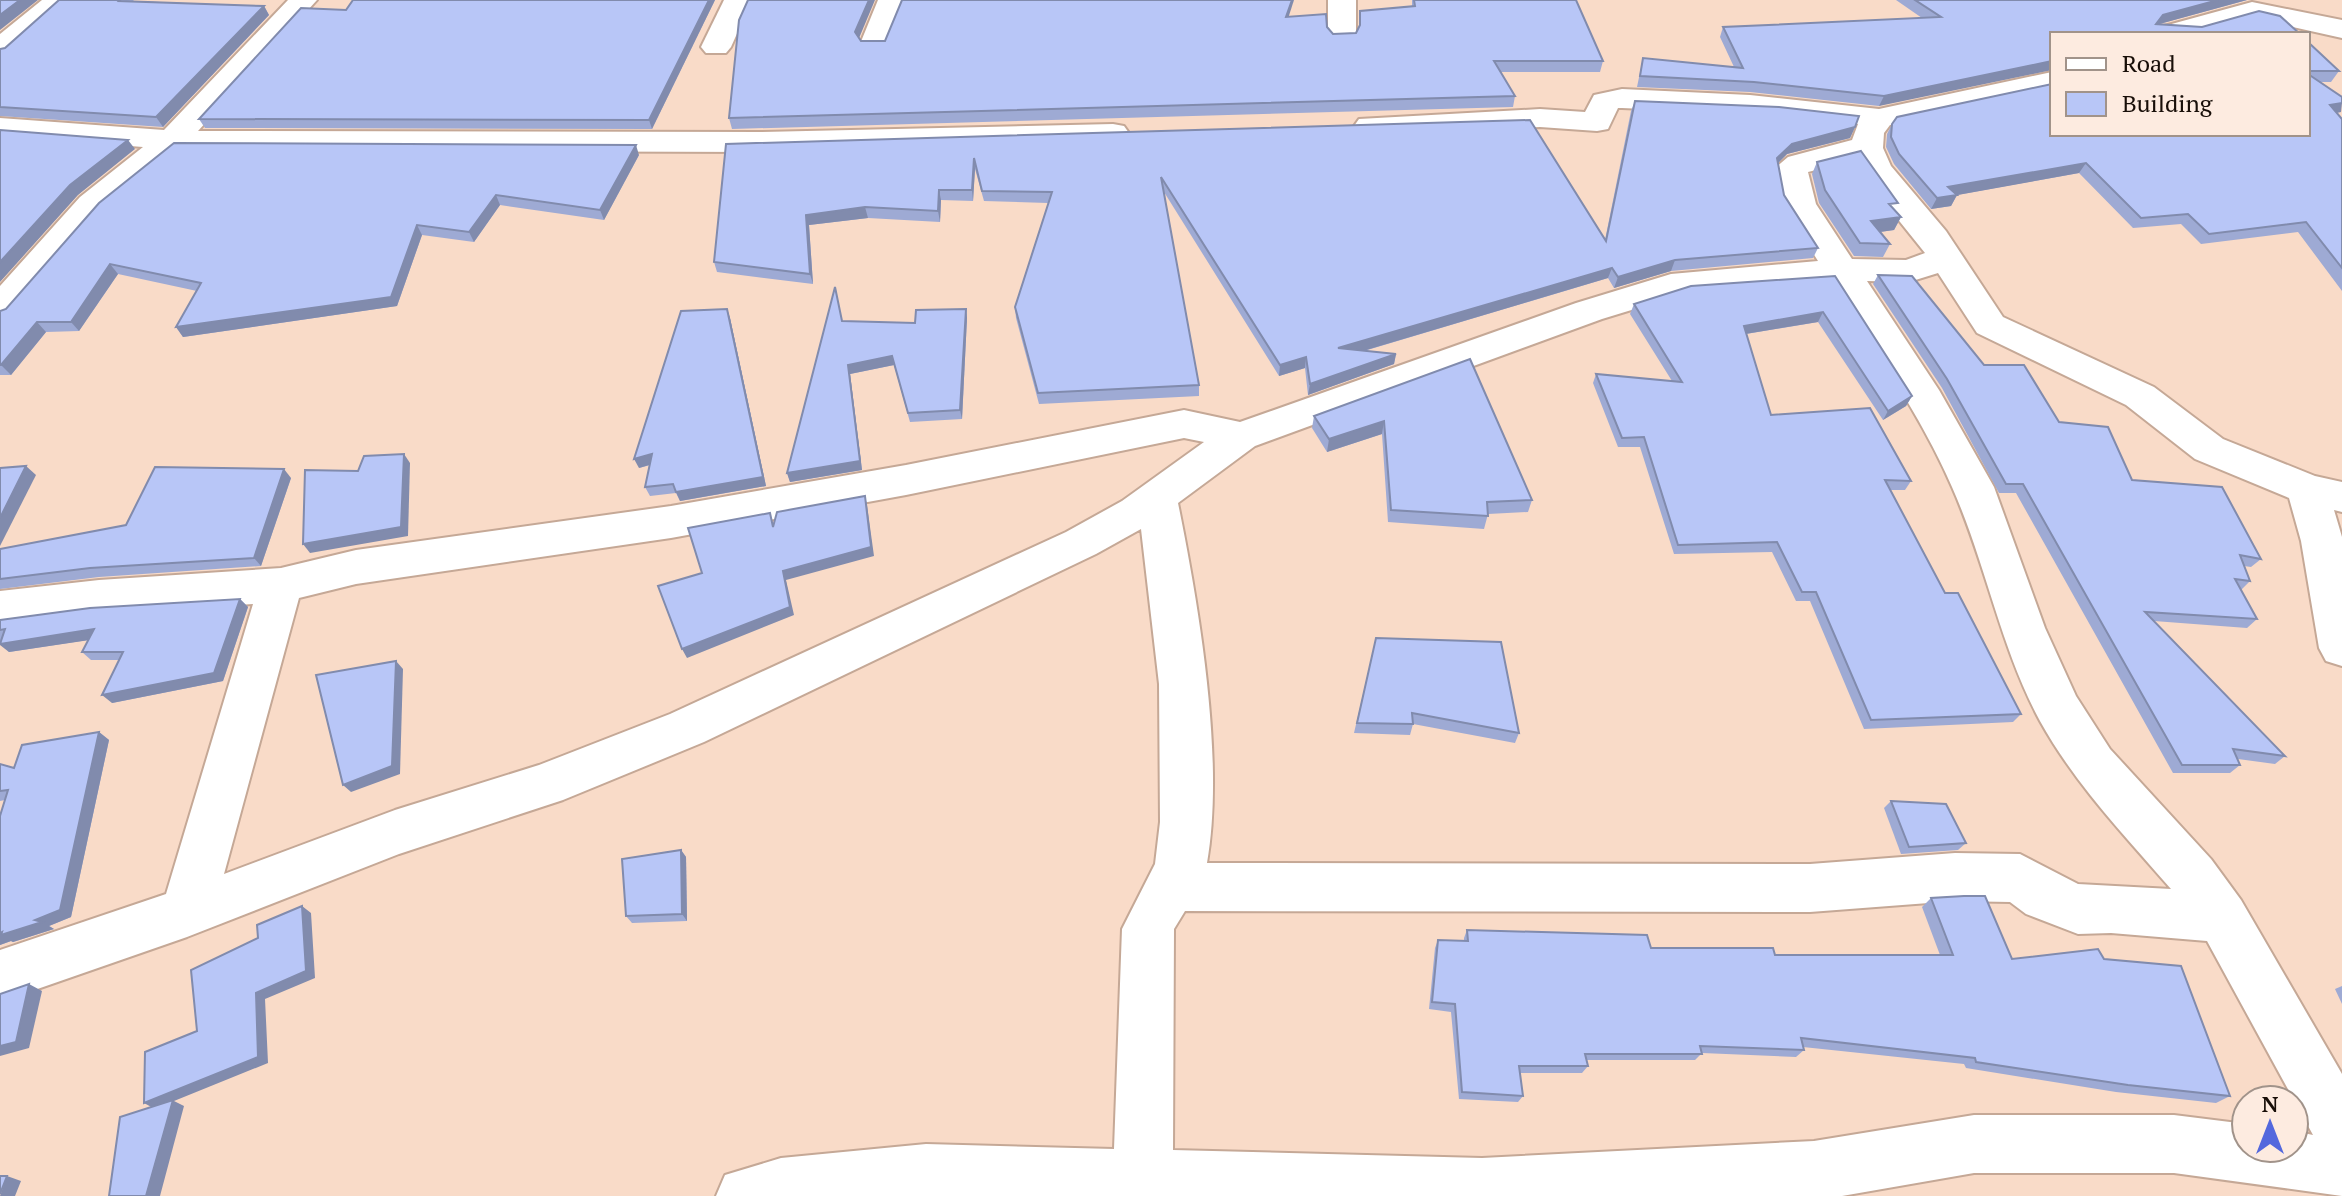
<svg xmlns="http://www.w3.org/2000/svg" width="2342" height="1196" font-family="'PT Serif',serif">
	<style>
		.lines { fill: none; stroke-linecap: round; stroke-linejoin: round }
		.minor-casing { stroke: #c5a896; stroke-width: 4 }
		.minor { fill: #fff; fill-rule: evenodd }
		.wall { fill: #9eaad4 }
		.shaded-wall { fill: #818bad }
		.building { fill: #b8c6f7; stroke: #818bad; stroke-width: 2 }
	</style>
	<rect width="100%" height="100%" fill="#f9dbc8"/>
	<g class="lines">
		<defs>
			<g id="minor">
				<path d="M42 0H73L10 55 0 58V34Z"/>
				<path d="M288 0H317L198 131 760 132 1113 124 1124 126 1129 133 1124 140 1113 142 760 152 180 150 104 211 13 317 0 321V286L80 197 143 147 0 136V118L164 130Z"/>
				<path d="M724 0H752L731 47 726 53H706L701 47Z"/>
				<path d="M878 0H906L890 44 885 50H865L860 44Z"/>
				<path d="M1328 0H1356V36L1352 42H1332L1328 36Z"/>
				<path d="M2252 2 2342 20V38L2252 18 2195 34H2153L2157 28Z"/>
				<path d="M2052 72V90L1890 125 1884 133 1883 148 1891 166 1946 231 2003 317 2154 387 2223 439 2315 476 2342 482V512L2334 510 2342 537V666L2326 661 2319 648 2301 541 2289 498 2195 459 2126 405 1977 333 1938 273 1909 282 1867 281 1939 390 1994 487 2045 628 2076 696 2110 749 2211 859 2241 900 2342 1074V1196L2174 1173H1974L1842 1196H716L725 1175 781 1158 926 1144 1114 1149 1122 929 1155 864 1160 822 1159 684 1141 529 1096 554 704 742 563 800 399 854 187 937 0 1002V950L166 894 253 604 99 614 0 627V591L99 580 281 568 356 550 671 506 906 465 1184 410 1240 422 1576 303 1671 274 1818 261 1782 204 1775 168 1788 157 1852 140 1858 124 1775 115 1622 108H1618L1608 129 1597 131 1540 127 1370 135 1359 133 1354 126 1359 119 1540 109 1585 112 1594 95 1622 89 1750 95 1879 109ZM1856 160 1876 192 1925 253 1906 260 1852 259 1816 204 1808 172ZM1832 282C1873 348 1921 415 1952 487 1986 563 2000 647 2040 721 2075 784 2124 835 2171 889L2078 884 2020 854 1955 853 1810 864 1207 863C1225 760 1199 607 1178 503L1255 446 1602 319 1687 293ZM1184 438 1204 442 1122 501 1066 532 670 714 539 765 395 810 224 874 299 598 356 584 671 538 906 495ZM1955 901 2010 902 2026 914 2078 934 2111 933 2207 941 2313 1135 2294 1131V1148H2246V1124L2174 1115H1974L1814 1141 1482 1158 1173 1150 1174 929 1185 911 1810 912Z"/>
			</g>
		</defs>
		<!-- minor casing -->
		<use href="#minor" class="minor-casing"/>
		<!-- minor -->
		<use href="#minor" class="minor"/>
	</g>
	<!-- wall -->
	<g class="wall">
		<path d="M59 0H133L134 1 264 6 269 15 163 127 0 116V49L5 48Z"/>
		<path d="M715 0 652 129 205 128 199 119 346 10Z"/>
		<path d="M1412 0H1576L1603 61 1600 72H1500L1515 96 1513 107 732 129 729 118 859 39 861 41H885L1288 17 1327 27 1333 34 1356 33 1359 28 1360 11 1412 6Z"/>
		<path d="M1896 0H2247L2159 24 2300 34H2052L1879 106 1750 92 1637 87 1643 58 1734 67 1720 37 1723 27 1922 18Z"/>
		<path d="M2308 42 2339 71 2331 82H2320L2341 112 2336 113 2342 119V291L2298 232 2201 244 2181 224 2133 228 2079 173 1957 195 1951 206 1931 209 1894 164 1886 147 1887 134 1892 124 2308 134Z"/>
		<path d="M1635 101 1855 127 1850 138 1787 154 1778 163 1784 195 1818 248 1813 258 1671 271 1614 288 1608 278 1364 351 1396 354 1394 364 1308 395 1305 368 1279 376 1164 192 1199 385V396L1039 404 1016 318 1015 307 1048 203 984 201 975 169 973 201 941 200 940 222 868 218 809 225 813 284 717 272 714 262 726 144 1530 120 1605 240 1631 111Z"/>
		<path d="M639 155 604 220 500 205 474 242 422 235 397 306 183 337 176 327 197 291 118 274 79 331 46 332 11 375H0V311L6 309 99 203Z"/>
		<path d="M1817 162 1894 210 1901 217 1894 230 1880 232 1890 244 1883 257 1854 256 1819 203 1812 174Z"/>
		<path d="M1878 275 1984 365 2132 480 2261 559 2251 567 2244 566 2250 581 2241 590 2257 619 2247 628 2154 621 2285 756 2275 764 2238 759 2240 765 2230 773H2173L2016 493H1999L1942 388 1873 284Z"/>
		<path d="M1835 276 1912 396 1906 406 1883 420 1818 322 1746 334 1771 415 1911 481 1905 490H1890L1945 593 2021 714 2013 722 1864 729 1810 601H1796L1772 552 1674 554 1640 447H1618L1593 383 1596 374 1672 381 1630 314 1634 304Z"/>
		<path d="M727 309 730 318 766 486 680 501 676 493 650 496 645 487 650 465 639 468Z"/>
		<path d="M966 309 967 318 962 419 910 422 894 365 850 374 862 470 790 482 787 473 842 321 915 323Z"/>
		<path d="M1470 359 1532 500 1528 512 1488 514 1484 529 1388 522 1382 434 1327 452 1312 428 1314 416Z"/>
		<path d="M291 478 261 566 99 577 0 589V549L126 525Z"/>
		<path d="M240 599 248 607 223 681 112 703 119 660H91L82 652 88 640 9 652 0 640V620Z"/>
		<path d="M1376 638 1519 733 1515 743 1413 724 1410 735 1354 733Z"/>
		<path d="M99 732 109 740 71 917 49 926 54 929 13 942 11 941 0 945V816L5 800 0 801V764L14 768Z"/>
		<path d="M1891 801 1966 843 1958 850 1901 854 1884 808Z"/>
		<path d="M681 850 686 857 687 921 632 923 626 916Z"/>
		<path d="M1931 898 2012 959H2104L2230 1096 2216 1103 2116 1092 1966 1068 1964 1064 1803 1047 1804 1050 1796 1057 1702 1053 1695 1060H1586L1588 1066 1582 1073H1520L1523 1096 1518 1102 1459 1099 1451 1012 1429 1009 1435 948 1438 940 1464 941V938L1467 930 1651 948 1775 955H1940L1922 907Z"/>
		<path d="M2342 986V1004L2335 989Z"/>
	</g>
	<!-- shaded-wall -->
	<g class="shaded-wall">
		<path d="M20 0H38L0 30V15Z"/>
		<path d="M709 0H715L652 129 649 120Z"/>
		<path d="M869 0H875L857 43 855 32Z"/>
		<path d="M1292 0H1294L1285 28 1286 17Z"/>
		<path d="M2218 0H2247L2156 25 2163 15Z"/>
		<path d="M264 6 269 15 163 127 156 117Z"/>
		<path d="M2052 61V70L1879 106 1884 96Z"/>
		<path d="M2342 103 2341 112 2322 115 2330 105Z"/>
		<path d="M1855 127 1850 138 1787 154 1772 169 1777 158 1792 144Z"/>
		<path d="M128 140 135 149 78 195 0 282V262L70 185Z"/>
		<path d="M636 145 639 155 604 220 600 210Z"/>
		<path d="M974 158 975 169 973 201 972 190Z"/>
		<path d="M2086 163 2079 173 1952 196 1957 195 1951 206 1931 209 1937 198 1948 187Z"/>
		<path d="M939 190 941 200 940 222 938 211Z"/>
		<path d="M496 195 500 205 474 242 469 232Z"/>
		<path d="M865 207 868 218 809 225 813 284 810 274 806 215Z"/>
		<path d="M1901 217 1894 230 1865 234 1871 221Z"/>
		<path d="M417 225 422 235 397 306 183 337 176 327Z"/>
		<path d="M1675 260 1671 271 1614 288 1618 277Z"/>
		<path d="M110 264 118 274 79 331 71 322Z"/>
		<path d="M1612 268 1608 278 1336 359 1338 348Z"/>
		<path d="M727 309 730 318 766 486 680 501 676 492Z"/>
		<path d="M966 309 967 318 962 419 960 410Z"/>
		<path d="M1823 312 1818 322 1739 335 1744 326Z"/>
		<path d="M37 322 46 332 11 375 1 365Z"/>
		<path d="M1396 354 1394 364 1308 395 1310 384Z"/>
		<path d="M892 356 894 365 850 374 862 470 790 482 787 473 848 365Z"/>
		<path d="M1306 357 1305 368 1279 376 1280 365Z"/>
		<path d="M1912 396 1906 406 1883 420 1888 411Z"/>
		<path d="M1384 421 1382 434 1327 452 1329 439Z"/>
		<path d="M404 454 410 463 408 536 310 553 303 544Z"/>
		<path d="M652 454 656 463 639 468 634 459Z"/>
		<path d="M26 466 36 475 0 546V518Z"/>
		<path d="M284 469 291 478 261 566 254 558Z"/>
		<path d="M865 496 867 505 874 556 786 580 794 615 687 658 682 649 783 571Z"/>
		<path d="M240 599 248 607 223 681 112 703 102 695Z"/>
		<path d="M94 629 103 638 9 652 0 645V644Z"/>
		<path d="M396 661 403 669 400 774 351 792 343 785Z"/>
		<path d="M99 732 109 740 71 917 49 926 54 929 13 942 11 941 0 945V933L35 920Z"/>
		<path d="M681 850 686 857 687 921 682 914Z"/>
		<path d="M302 906 311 913 315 978 265 999 268 1063 174 1101 184 1106 160 1196H146L155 1109 144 1103 256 993Z"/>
		<path d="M29 984 42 991 29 1048 0 1056V1046Z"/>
		<path d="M7 1176 21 1181 15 1196H0Z"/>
	</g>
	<!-- building -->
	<g class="building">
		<path d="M0 0H20L0 15Z"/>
		<path d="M59 0H120L119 1 264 6 156 117 0 107V49L5 48Z"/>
		<path d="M353 0H709L649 120 199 119 301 8 346 10Z"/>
		<path d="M748 0H869L855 32 861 41H885L902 0H1292L1286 17 1326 14 1327 27 1333 34 1356 33 1360 25V11L1415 6 1414 0H1576L1603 61H1494L1515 96 729 118 739 20Z"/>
		<path d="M1915 0H2218L2163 15 2156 24 2202 27 2259 11 2280 16 2300 34H2052V61L1884 96 1754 82 1640 76 1643 58 1743 68 1723 27 1941 17Z"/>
		<path d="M2308 42 2339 71H2308Z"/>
		<path d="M2308 74 2342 97V103L2330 105 2342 119V268L2306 222 2209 234 2188 214 2141 218 2086 163 1948 187 1957 195 1937 198 1899 154 1891 137 1892 124 1897 117 2052 84V134H2308Z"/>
		<path d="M1635 101 1779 107 1859 116 1855 127 1792 144 1777 158 1784 195 1818 248 1675 260 1618 277 1612 268 1338 348 1396 354 1310 384 1306 357 1280 365 1161 177 1199 385 1038 393 1015 307 1052 192 982 191 974 158 972 190H939L938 211 865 207 806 215 810 274 714 262 726 144 1530 120 1606 241Z"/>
		<path d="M0 130 128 140 70 185 0 262Z"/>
		<path d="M174 143 636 145 600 210 496 195 469 232 417 225 391 297 176 327 201 283 110 264 71 322H37L1 365H0V311L6 309 99 203Z"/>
		<path d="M1861 151 1898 203 1889 204 1901 217 1871 221 1890 244 1860 243 1825 190 1817 162Z"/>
		<path d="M1878 275 1912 276 1984 365H2024L2059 422 2108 427 2132 480 2222 487 2261 559 2240 555 2250 581 2235 579 2257 619 2145 612 2285 756 2233 749 2240 765H2182L2023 484H2006L1947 379Z"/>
		<path d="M1835 276 1912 396 1888 411 1823 312 1744 326 1771 415 1870 408 1911 481 1885 480 1945 593H1958L2021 714 1871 720 1816 592H1802L1777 542 1678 545 1644 437 1622 438 1596 374 1682 382 1634 304 1691 286Z"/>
		<path d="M835 287 842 321 915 323 916 310 966 309 960 410 908 413 892 356 848 365 860 461 787 473Z"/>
		<path d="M727 309 763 477 676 492 673 484 645 487 652 454 634 459 681 311Z"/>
		<path d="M1470 359 1532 500 1487 502 1488 516 1391 510 1384 421 1329 439 1314 416Z"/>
		<path d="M404 454 401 527 303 544 305 470 358 471 364 456Z"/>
		<path d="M26 466 0 518V468Z"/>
		<path d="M155 467 284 469 254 558 90 568 0 579V549L126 525Z"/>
		<path d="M865 496 871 547 783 571 790 607 682 649 658 586 702 573 688 528 770 513 773 527 777 512Z"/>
		<path d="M240 599 214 673 102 695 123 652H82L94 629 0 644 5 629 0 630V620L90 608Z"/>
		<path d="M1376 638 1501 642 1519 733 1412 713 1413 724 1357 723Z"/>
		<path d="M396 661 392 766 343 785 316 675Z"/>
		<path d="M99 732 60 910 35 920 42 922 1 935 2 932 0 933V816L8 790 0 791V764L14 768 22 745Z"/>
		<path d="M1891 801 1946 804 1966 843 1909 847Z"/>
		<path d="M681 850 682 914 626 916 622 859Z"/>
		<path d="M1964 896H1985L2012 959 2098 949 2104 959 2181 966 2230 1096 2128 1085 1976 1062 1975 1058 1801 1038 1804 1050 1700 1046 1702 1054H1585L1588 1066H1519L1523 1096 1462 1092 1455 1004 1432 1002 1438 940 1468 941 1467 930 1647 935 1651 948H1773L1775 955H1953L1931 898Z"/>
		<path d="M302 906 306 971 256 993 258 1057 144 1103 145 1052 197 1031 191 970 258 938 257 925Z"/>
		<path d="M29 984 16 1042 0 1046V994Z"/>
		<path d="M173 1100 146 1196H109L120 1117Z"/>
		<path d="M0 1176H7L0 1194Z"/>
	</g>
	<!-- legend -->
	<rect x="2050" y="32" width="260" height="104" fill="#fdebe0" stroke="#a1938a" stroke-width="2"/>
	<rect x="2066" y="58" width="40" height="12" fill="#ffffff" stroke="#a1938a" stroke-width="2"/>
	<text x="2122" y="72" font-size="24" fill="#180e08">Road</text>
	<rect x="2066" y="92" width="40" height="24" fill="#b8c6f7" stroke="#a1938a" stroke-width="2"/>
	<text x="2122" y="112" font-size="24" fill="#180e08">Building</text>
	<!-- north arrow -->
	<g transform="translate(2270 1124)"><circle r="38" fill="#fdebe0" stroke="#a1938a" stroke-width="2"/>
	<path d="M0-6L14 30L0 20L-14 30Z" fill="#5368dd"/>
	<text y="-12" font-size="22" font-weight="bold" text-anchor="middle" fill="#180e08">N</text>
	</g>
</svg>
